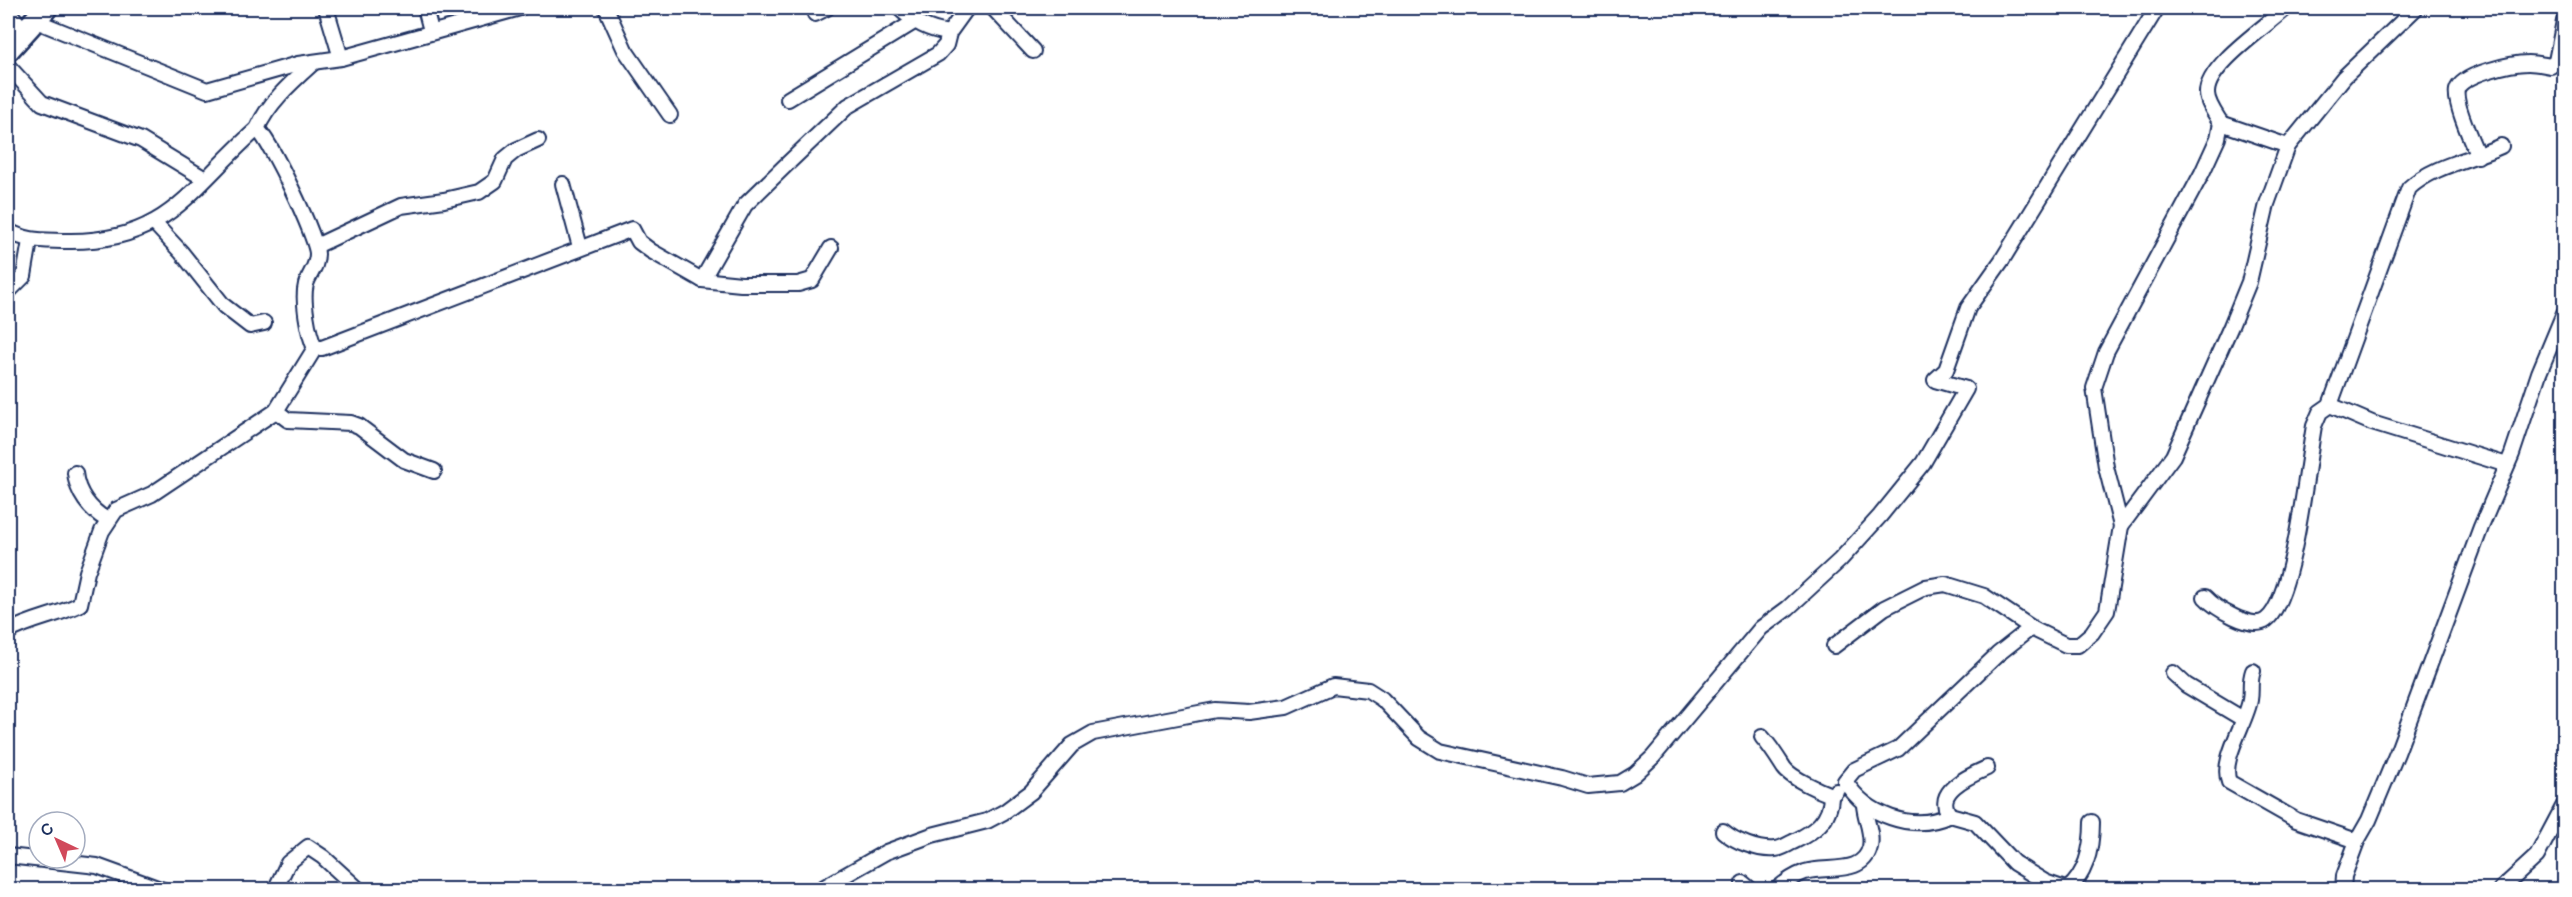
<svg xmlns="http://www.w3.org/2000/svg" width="2572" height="897" font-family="'Balsamiq Sans',sans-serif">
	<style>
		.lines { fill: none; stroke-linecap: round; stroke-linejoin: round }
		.street-casing { stroke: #1b2f5e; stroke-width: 18 }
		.primary-casing { stroke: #1b2f5e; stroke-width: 26 }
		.street { stroke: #fff; stroke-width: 14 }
		.primary { stroke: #fff; stroke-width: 21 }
	</style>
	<rect width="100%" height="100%" fill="#fff"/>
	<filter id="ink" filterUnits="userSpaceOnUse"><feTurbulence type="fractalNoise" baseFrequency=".0167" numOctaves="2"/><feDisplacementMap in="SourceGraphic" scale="12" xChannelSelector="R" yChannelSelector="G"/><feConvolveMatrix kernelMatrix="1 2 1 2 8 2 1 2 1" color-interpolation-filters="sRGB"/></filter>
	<g filter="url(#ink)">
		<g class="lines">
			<defs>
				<g id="street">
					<path d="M326 8 341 58"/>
					<path d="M425 8 431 31"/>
					<path d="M606 8 625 50 670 115"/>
					<path d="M899 8C915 23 928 30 949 33"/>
					<path d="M993 8 1033 51"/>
					<path d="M8 11 26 33"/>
					<path d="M815 14 827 8"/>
					<path d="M36 21 207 90 298 64 341 58 384 46 520 8"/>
					<path d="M8 66 42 103 141 140 205 179"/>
					<path d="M788 99 914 22"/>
					<path d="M257 129C270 139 317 238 317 254 317 267 310 272 306 284 302 299 308 334 315 348"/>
					<path d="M2288 146 2344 77 2416 8"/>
					<path d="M2478 156C2472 142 2454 103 2457 90 2461 74 2513 63 2528 63 2536 63 2544 65 2551 66L2556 61 2564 21"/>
					<path d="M563 184 580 247"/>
					<path d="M155 224 181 252 224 306 250 326 264 323"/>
					<path d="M8 231C28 242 44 240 66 241 168 243 190 188 257 129 268 103 292 82 313 63"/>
					<path d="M316 246 401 206 444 200 479 192 495 181 505 159 516 150 538 140"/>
					<path d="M702 280 745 205 784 167 848 106 938 54 946 45 949 33 967 8"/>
					<path d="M8 292 24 276 30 241"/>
					<path d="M315 348H322L632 229 639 242 651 251 702 280 741 284H798L812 280 831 248"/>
					<path d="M2330 405 2372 423 2507 465"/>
					<path d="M276 411 288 420 351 423 359 426 404 460 434 471"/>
					<path d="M75 473C77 493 90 510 107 520"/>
					<path d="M2121 526 2173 456 2231 326 2249 282 2267 204 2288 146 2221 123C2216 115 2207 103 2207 93 2207 65 2266 27 2286 8"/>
					<path d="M2205 597C2215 608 2252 631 2266 620 2294 599 2307 464 2314 426L2320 412 2330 405 2409 188C2434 165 2471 160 2501 146"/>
					<path d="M2031 628 1998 654 1898 749 1854 770 1845 781C1866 815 1912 833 1950 815L1975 822 2014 863 2045 882 2068 890"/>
					<path d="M8 632C30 619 57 616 80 604L87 572 102 531 116 510 152 494 276 411 315 348"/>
					<path d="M1834 646 1884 608 1926 587 1945 584 1984 596 2035 630 2066 645H2078L2092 633 2107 611 2121 526 2106 467 2094 388 2106 352 2202 173 2218 138 2221 123"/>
					<path d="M2253 671C2249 682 2252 689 2250 700 2246 723 2220 760 2229 782L2296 820 2357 841"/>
					<path d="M2173 673 2186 685 2243 719"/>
					<path d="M1762 737C1771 747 1777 757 1784 768 1791 778 1820 791 1831 795L1836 791"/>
					<path d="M1950 815C1932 792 1969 776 1987 768"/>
					<path d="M1723 831C1734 841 1759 851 1775 849 1781 849 1788 844 1793 842 1814 832 1831 820 1831 795"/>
					<path d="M8 856 97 866 163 890"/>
					<path d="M1743 883 1751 890"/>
					<path d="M2068 889C2087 873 2092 846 2092 822"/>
					<path d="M275 890 288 863 308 847 323 857 359 890"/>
					<path d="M819 890 886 852 932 835 987 821 1004 812 1031 792 1072 745 1093 733 1215 710 1249 712 1286 707 1333 686 1368 690 1382 699 1419 738 1440 751 1562 778 1588 786 1620 783 1635 774 1653 757 1761 628 1788 608 1840 560 1880 516 1923 463 1966 389 1935 380 1946 370 1968 308 2002 260 2157 8"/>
					<path d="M1776 890C1785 882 1794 876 1805 872 1827 865 1863 876 1870 847 1873 833 1865 819 1864 805"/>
					<path d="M2343 890 2344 876 2357 841 2369 820 2397 753 2481 527 2512 454 2539 373 2564 313"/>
					<path d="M2500 890 2537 856 2564 805"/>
				</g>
				<path id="primary" d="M8 50 46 8"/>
			</defs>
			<!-- street casing -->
			<use href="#street" class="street-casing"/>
			<!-- primary casing -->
			<use href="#primary" class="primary-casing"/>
			<!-- street -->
			<use href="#street" class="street"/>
			<!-- primary -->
			<use href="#primary" class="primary"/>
		</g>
	</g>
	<!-- margin -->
	<rect width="2572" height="897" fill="none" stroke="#fff" stroke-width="30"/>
	<rect x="15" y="15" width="2542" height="867" fill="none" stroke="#1b2f5e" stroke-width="2" filter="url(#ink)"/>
	<!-- north arrow -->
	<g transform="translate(57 840) rotate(316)"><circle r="28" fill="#ffffff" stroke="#a4acbf" stroke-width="1.5"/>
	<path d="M0-4.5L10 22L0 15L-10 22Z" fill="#d1495b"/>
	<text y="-9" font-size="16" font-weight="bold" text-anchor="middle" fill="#1b2f5e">С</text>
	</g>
</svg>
